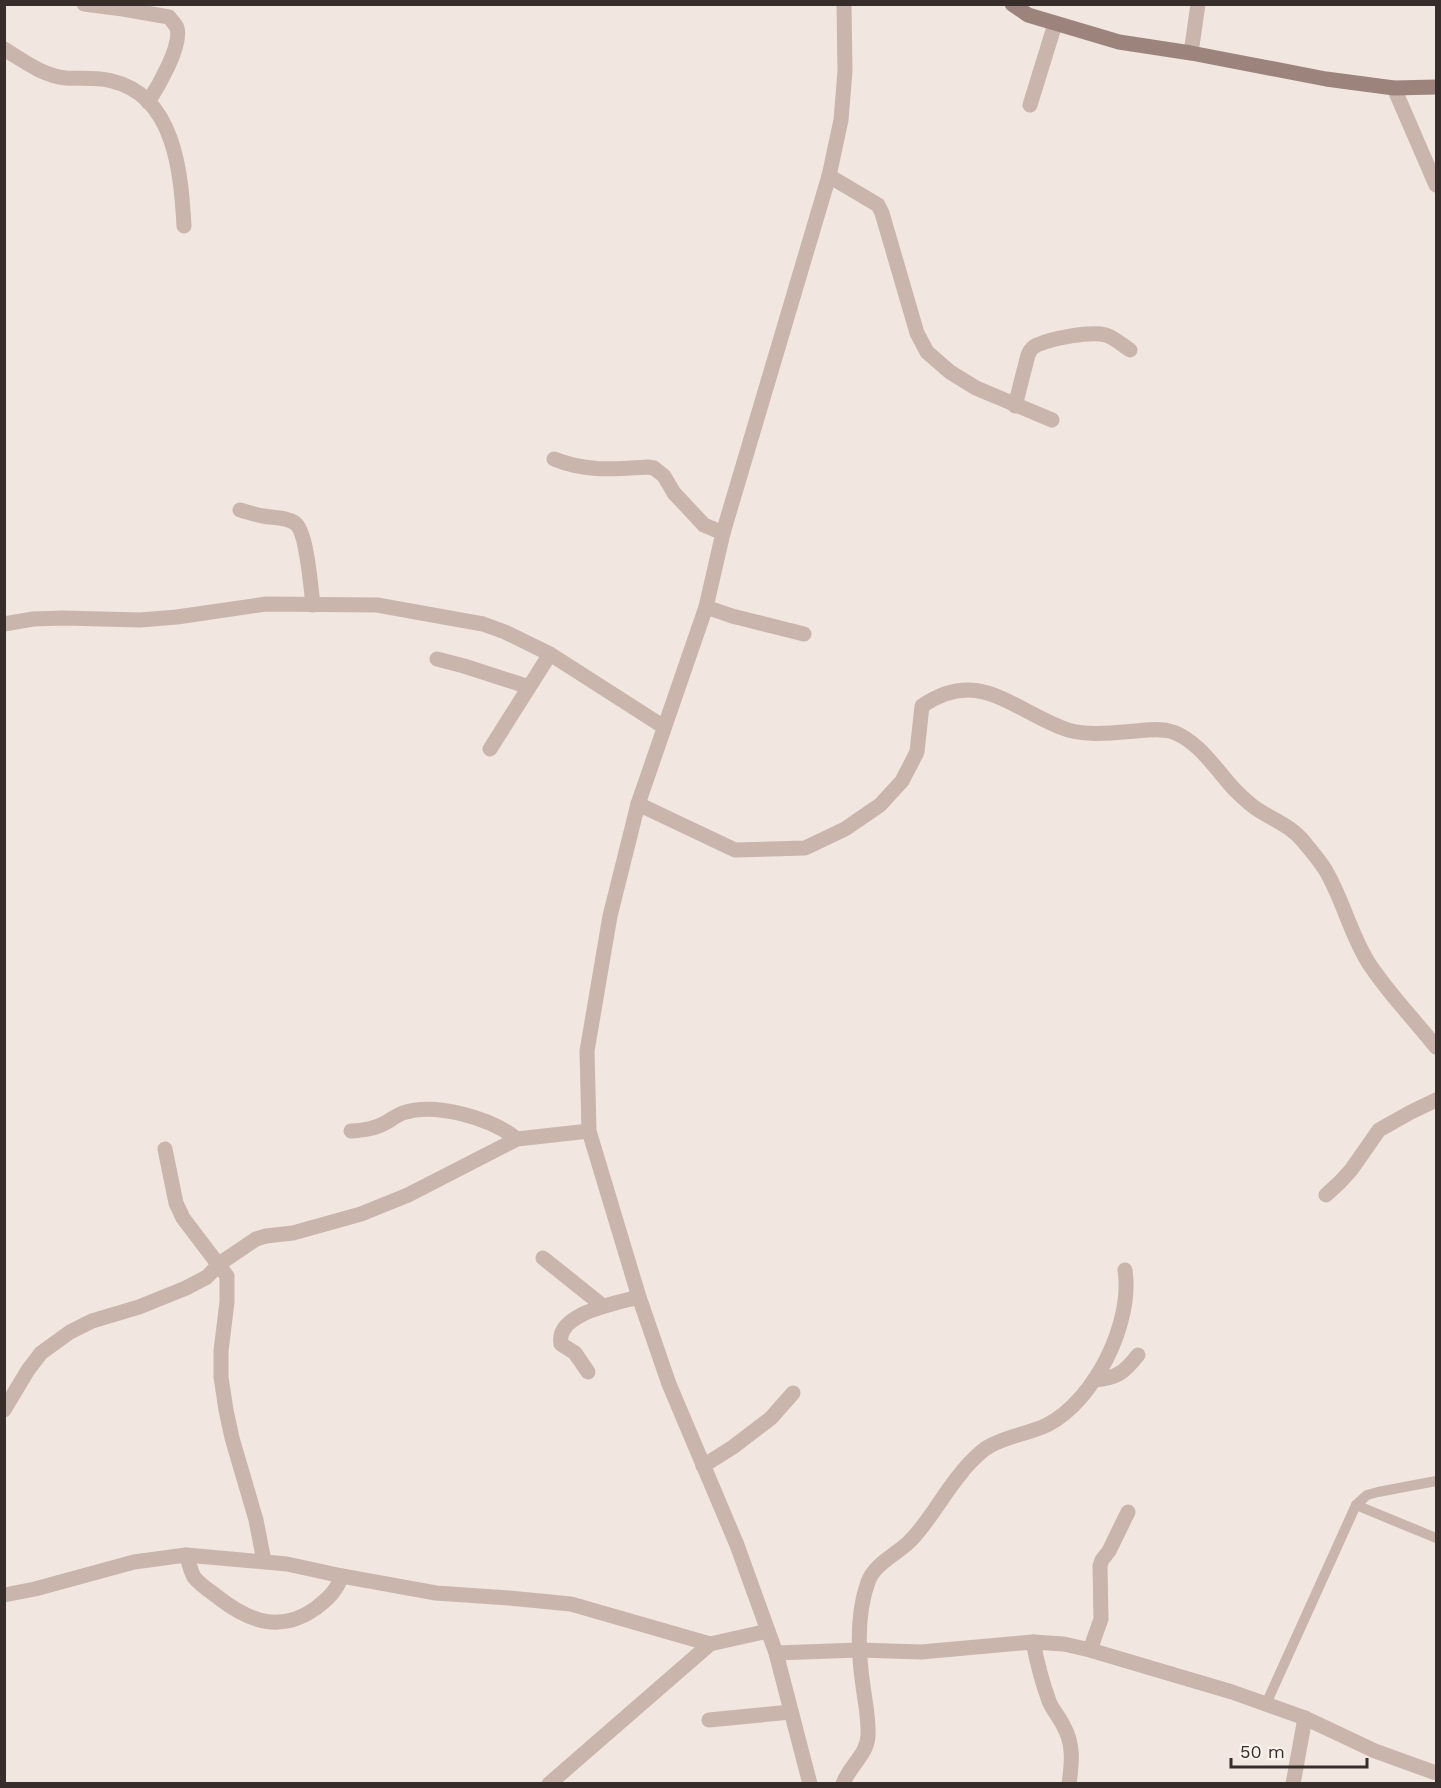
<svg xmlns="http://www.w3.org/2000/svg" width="1441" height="1788" font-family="'Work Sans',sans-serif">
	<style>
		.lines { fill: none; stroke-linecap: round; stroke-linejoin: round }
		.lane { stroke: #c9b5ac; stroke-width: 10 }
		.street { stroke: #c9b5ac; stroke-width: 15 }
		.secondary { stroke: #9c847d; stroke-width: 15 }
	</style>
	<rect width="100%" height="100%" fill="#f1e6e0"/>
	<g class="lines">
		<!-- lane -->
		<g class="lane">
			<path d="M1356 1505 1436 1538"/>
			<path d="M1266 1704 1356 1505 1367 1495 1378 1492 1436 1481"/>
		</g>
		<!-- street -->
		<g class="street">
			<path d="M84 4 123 9 169 17C171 20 176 25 177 28 182 46 158 87 148 102"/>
			<path d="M4 49C24 61 43 76 66 78 82 79 97 77 112 81 175 96 181 173 184 226"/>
			<path d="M1191 53 1198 4"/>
			<path d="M1394 88 1436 185"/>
			<path d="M1030 105 1055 24"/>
			<path d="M829 176 878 205 882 213 917 333 927 352 950 372 976 388 1052 420"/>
			<path d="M1015 406 1028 355C1030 350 1032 347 1037 345 1053 338 1090 331 1106 335 1115 338 1122 345 1130 350"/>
			<path d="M554 459C586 472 614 469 648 467L654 468 664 476 674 493 704 525 723 533"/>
			<path d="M240 510C248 512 255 515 263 516 274 518 286 517 295 523 307 531 311 590 313 605"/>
			<path d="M706 607 732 616 804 634"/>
			<path d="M4 624 33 619 63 618 140 620 177 617 266 604 377 605 483 624 505 632 550 654 664 727"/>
			<path d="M437 659 464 666 529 687"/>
			<path d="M490 749 550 654"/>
			<path d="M638 804 735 850 805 848 845 829 880 805 902 781 917 752 922 706C977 668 1010 707 1060 727 1082 737 1113 733 1136 731 1148 730 1161 728 1173 732 1200 742 1216 770 1235 790 1242 797 1251 806 1260 811 1276 821 1292 827 1304 842 1311 851 1320 861 1326 871 1343 900 1350 933 1368 962 1387 992 1414 1019 1436 1047"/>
			<path d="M351 1131C364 1130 375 1129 387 1122 392 1119 397 1115 403 1113 435 1102 491 1118 517 1139"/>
			<path d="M165 1149 176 1203 183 1218 227 1276V1302L221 1351V1377L226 1410 232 1438 256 1520 264 1561"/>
			<path d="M1326 1195 1340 1182 1351 1170 1379 1130 1411 1112 1436 1100"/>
			<path d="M543 1258 603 1306"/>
			<path d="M588 1372 575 1353 561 1344C555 1313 618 1303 639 1297"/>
			<path d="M1094 1380C1117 1378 1124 1373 1138 1355"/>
			<path d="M4 1410 28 1370 41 1353 70 1332 92 1321 139 1307 186 1288 207 1277 219 1264 256 1239 266 1236 293 1233 361 1214 408 1195 517 1139 589 1131"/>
			<path d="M703 1466 733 1447 771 1418 793 1393"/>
			<path d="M186 1555C189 1562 190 1570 194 1577 200 1585 210 1591 219 1598 250 1622 281 1633 316 1608 329 1598 336 1591 342 1576"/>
			<path d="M4 1595 35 1589 134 1562 186 1555 287 1564 342 1576 436 1593 509 1598 571 1604 710 1644"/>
			<path d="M1033 1642C1037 1662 1042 1682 1049 1701 1052 1709 1059 1717 1063 1725 1074 1744 1072 1762 1069 1784"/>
			<path d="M1090 1650 1101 1619 1100 1566 1102 1560 1109 1551 1128 1512"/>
			<path d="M776 1653 859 1650 921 1652 1033 1642 1064 1644 1090 1650 1232 1692 1305 1718 1375 1751 1436 1773"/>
			<path d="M709 1720 791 1712"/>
			<path d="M549 1784 710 1644 768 1631"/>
			<path d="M810 1784 776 1653 737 1545 669 1384 639 1297 589 1131 587 1051 610 916 638 804 706 607 723 533 829 176 841 120 845 71 844 4"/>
			<path d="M843 1784C849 1766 867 1755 868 1736 869 1719 865 1702 863 1686 858 1652 856 1615 868 1582 875 1563 896 1555 910 1541 930 1521 943 1494 962 1472 966 1466 982 1450 988 1447 1006 1436 1028 1434 1047 1425 1095 1400 1133 1323 1125 1270"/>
			<path d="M1293 1784 1305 1718"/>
		</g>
		<!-- secondary -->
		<path class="secondary" d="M1012 4 1028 15 1119 42 1191 53 1326 79 1394 88 1436 87"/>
	</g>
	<!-- border -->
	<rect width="1441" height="1788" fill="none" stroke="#372d2a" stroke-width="12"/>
	<!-- scale -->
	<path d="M1231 1758v9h136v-9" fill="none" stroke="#372d2a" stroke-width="3"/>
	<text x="1240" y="1758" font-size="18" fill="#372d2a" stroke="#f9f1ec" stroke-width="4.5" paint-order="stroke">50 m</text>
</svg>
